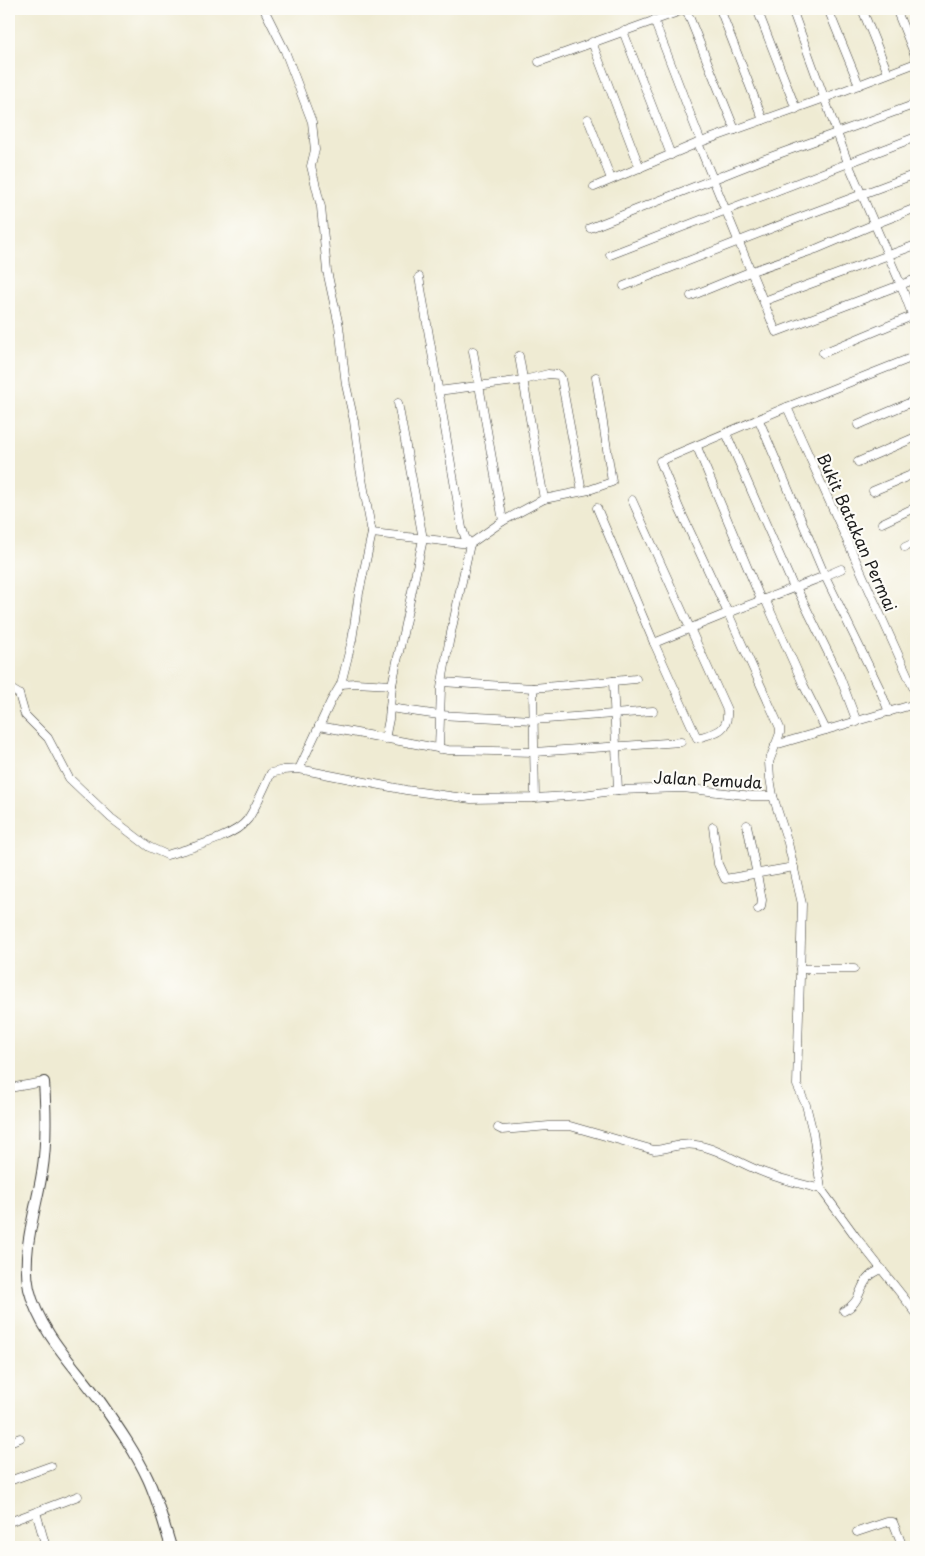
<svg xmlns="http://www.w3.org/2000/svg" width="925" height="1556" font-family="'Playpen Sans',sans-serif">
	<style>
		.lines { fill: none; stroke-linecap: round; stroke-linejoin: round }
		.minor-casing { stroke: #3c3b37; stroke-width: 9 }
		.tertiary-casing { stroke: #3c3b37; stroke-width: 12 }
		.minor { stroke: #fff; stroke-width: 8 }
		.tertiary { stroke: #fff; stroke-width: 10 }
		.labels { text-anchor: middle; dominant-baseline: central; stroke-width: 4.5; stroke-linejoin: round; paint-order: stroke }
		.street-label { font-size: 16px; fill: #1c1c1c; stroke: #fdfcf7 }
	</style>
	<rect width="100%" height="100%" fill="#fdfcf7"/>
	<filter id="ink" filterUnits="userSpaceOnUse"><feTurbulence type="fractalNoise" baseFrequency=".02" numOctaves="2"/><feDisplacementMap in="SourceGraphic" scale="10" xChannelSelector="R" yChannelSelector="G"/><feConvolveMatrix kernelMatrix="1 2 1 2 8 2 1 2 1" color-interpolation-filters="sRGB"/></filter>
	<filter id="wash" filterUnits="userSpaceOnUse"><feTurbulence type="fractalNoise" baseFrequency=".0096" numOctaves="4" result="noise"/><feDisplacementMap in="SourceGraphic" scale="20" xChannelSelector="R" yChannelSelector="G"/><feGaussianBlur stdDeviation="1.12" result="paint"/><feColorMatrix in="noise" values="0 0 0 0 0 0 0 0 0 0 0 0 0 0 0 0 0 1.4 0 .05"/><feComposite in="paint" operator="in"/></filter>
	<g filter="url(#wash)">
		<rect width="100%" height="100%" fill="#efebd3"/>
	</g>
	<g filter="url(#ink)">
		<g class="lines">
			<defs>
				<g id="minor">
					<path d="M264 9 285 51 312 122 315 150 311 166 321 207 327 271 339 326 346 385 354 421 360 468 372 533 359 593 352 640 341 684 331 701 299 769"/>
					<path d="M686 9 735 130"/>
					<path d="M720 9 763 120"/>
					<path d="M757 9 796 109"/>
					<path d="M792 9 848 163 901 285 916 325"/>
					<path d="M828 9 859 85"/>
					<path d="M862 9 888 73"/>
					<path d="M896 9 916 58"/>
					<path d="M654 20 701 142"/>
					<path d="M623 31 671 155"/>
					<path d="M592 42 640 168"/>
					<path d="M539 62 686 9"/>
					<path d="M588 119 611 179"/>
					<path d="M698 143 776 332 916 279"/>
					<path d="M594 187 698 143 822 99 916 63"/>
					<path d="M590 228 762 160 916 104"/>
					<path d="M610 255 916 137"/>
					<path d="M419 277 462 528 465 537 470 544"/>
					<path d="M624 286 793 220 916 174"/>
					<path d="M691 296 752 271 816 249 875 224 916 208"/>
					<path d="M764 301 916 245"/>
					<path d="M823 353 912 316"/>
					<path d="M519 356 544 499"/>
					<path d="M438 391 524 380 548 374 559 375 561 378 582 491"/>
					<path d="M787 407 916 694"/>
					<path d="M759 420 825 576 728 613 780 728V733L769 762 770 778 773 796 788 843 802 904 797 1085 806 1105 813 1133 821 1189 856 1237 916 1313"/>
					<path d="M858 425 916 400"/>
					<path d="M726 433 794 588"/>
					<path d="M697 447 761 600"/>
					<path d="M858 462 916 437"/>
					<path d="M873 491 916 473"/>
					<path d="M597 508 654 643 697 738C715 733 729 732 727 710L632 500"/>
					<path d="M503 521 544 499 589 490 612 482 596 377"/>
					<path d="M882 523 916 507"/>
					<path d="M372 533 470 544"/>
					<path d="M905 547 916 542"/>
					<path d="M841 569 825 576 879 687 889 712"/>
					<path d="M796 587 840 677 857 722"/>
					<path d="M765 599 804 686 826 730"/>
					<path d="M654 643 728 613 679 508 660 461 787 407 916 356"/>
					<path d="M613 681 618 790"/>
					<path d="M442 682 533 688 636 679"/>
					<path d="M341 684 355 683 392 685"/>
					<path d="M9 688 19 694 25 715 48 738 69 778 111 818 149 847 167 855C189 848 234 838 248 819 257 805 264 788 271 773L283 770 299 769 406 790 471 799 535 798 584 795 618 790 683 788 752 796H773"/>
					<path d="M533 688 535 798"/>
					<path d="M390 708 439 715 533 720 653 711"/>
					<path d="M319 726 448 750 534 752 681 742"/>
					<path d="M385 739 389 719 392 685 423 539 398 403"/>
					<path d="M775 745 915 704 916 702"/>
					<path d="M439 749 441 688 449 642 470 544 503 521 473 351"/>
					<path d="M747 825 762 900 761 907 758 909"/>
					<path d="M713 827 718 864 725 879 794 867"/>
					<path d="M800 969H854"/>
					<path d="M9 1088 44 1082"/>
					<path d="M498 1128 502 1130 549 1126H570L654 1150C669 1149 681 1142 696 1145 720 1149 742 1165 765 1173 783 1180 802 1184 821 1189"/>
					<path d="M844 1311C866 1300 855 1279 882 1269"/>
					<path d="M9 1442 20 1438"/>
					<path d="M9 1481 51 1466"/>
					<path d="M36 1512 46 1547"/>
					<path d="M9 1522 78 1496"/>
					<path d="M857 1532 887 1522H893L903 1547"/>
				</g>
				<path id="tertiary" d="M44 1082C46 1111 47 1143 42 1173 36 1210 21 1251 29 1289 40 1334 77 1368 102 1404 118 1427 136 1453 148 1479 158 1501 164 1524 171 1547"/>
			</defs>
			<!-- minor casing -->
			<use href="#minor" class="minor-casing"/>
			<!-- tertiary casing -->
			<use href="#tertiary" class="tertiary-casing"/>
			<!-- minor -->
			<use href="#minor" class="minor"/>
			<!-- tertiary -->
			<use href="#tertiary" class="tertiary"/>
		</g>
	</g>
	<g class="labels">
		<!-- street labels -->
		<g class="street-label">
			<text transform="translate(858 532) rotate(66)">Bukit Batakan Permai</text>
			<text transform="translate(708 779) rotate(3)">Jalan Pemuda</text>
		</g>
	</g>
	<!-- margin -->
	<rect width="925" height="1556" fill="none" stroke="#fdfcf7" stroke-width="30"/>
</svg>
